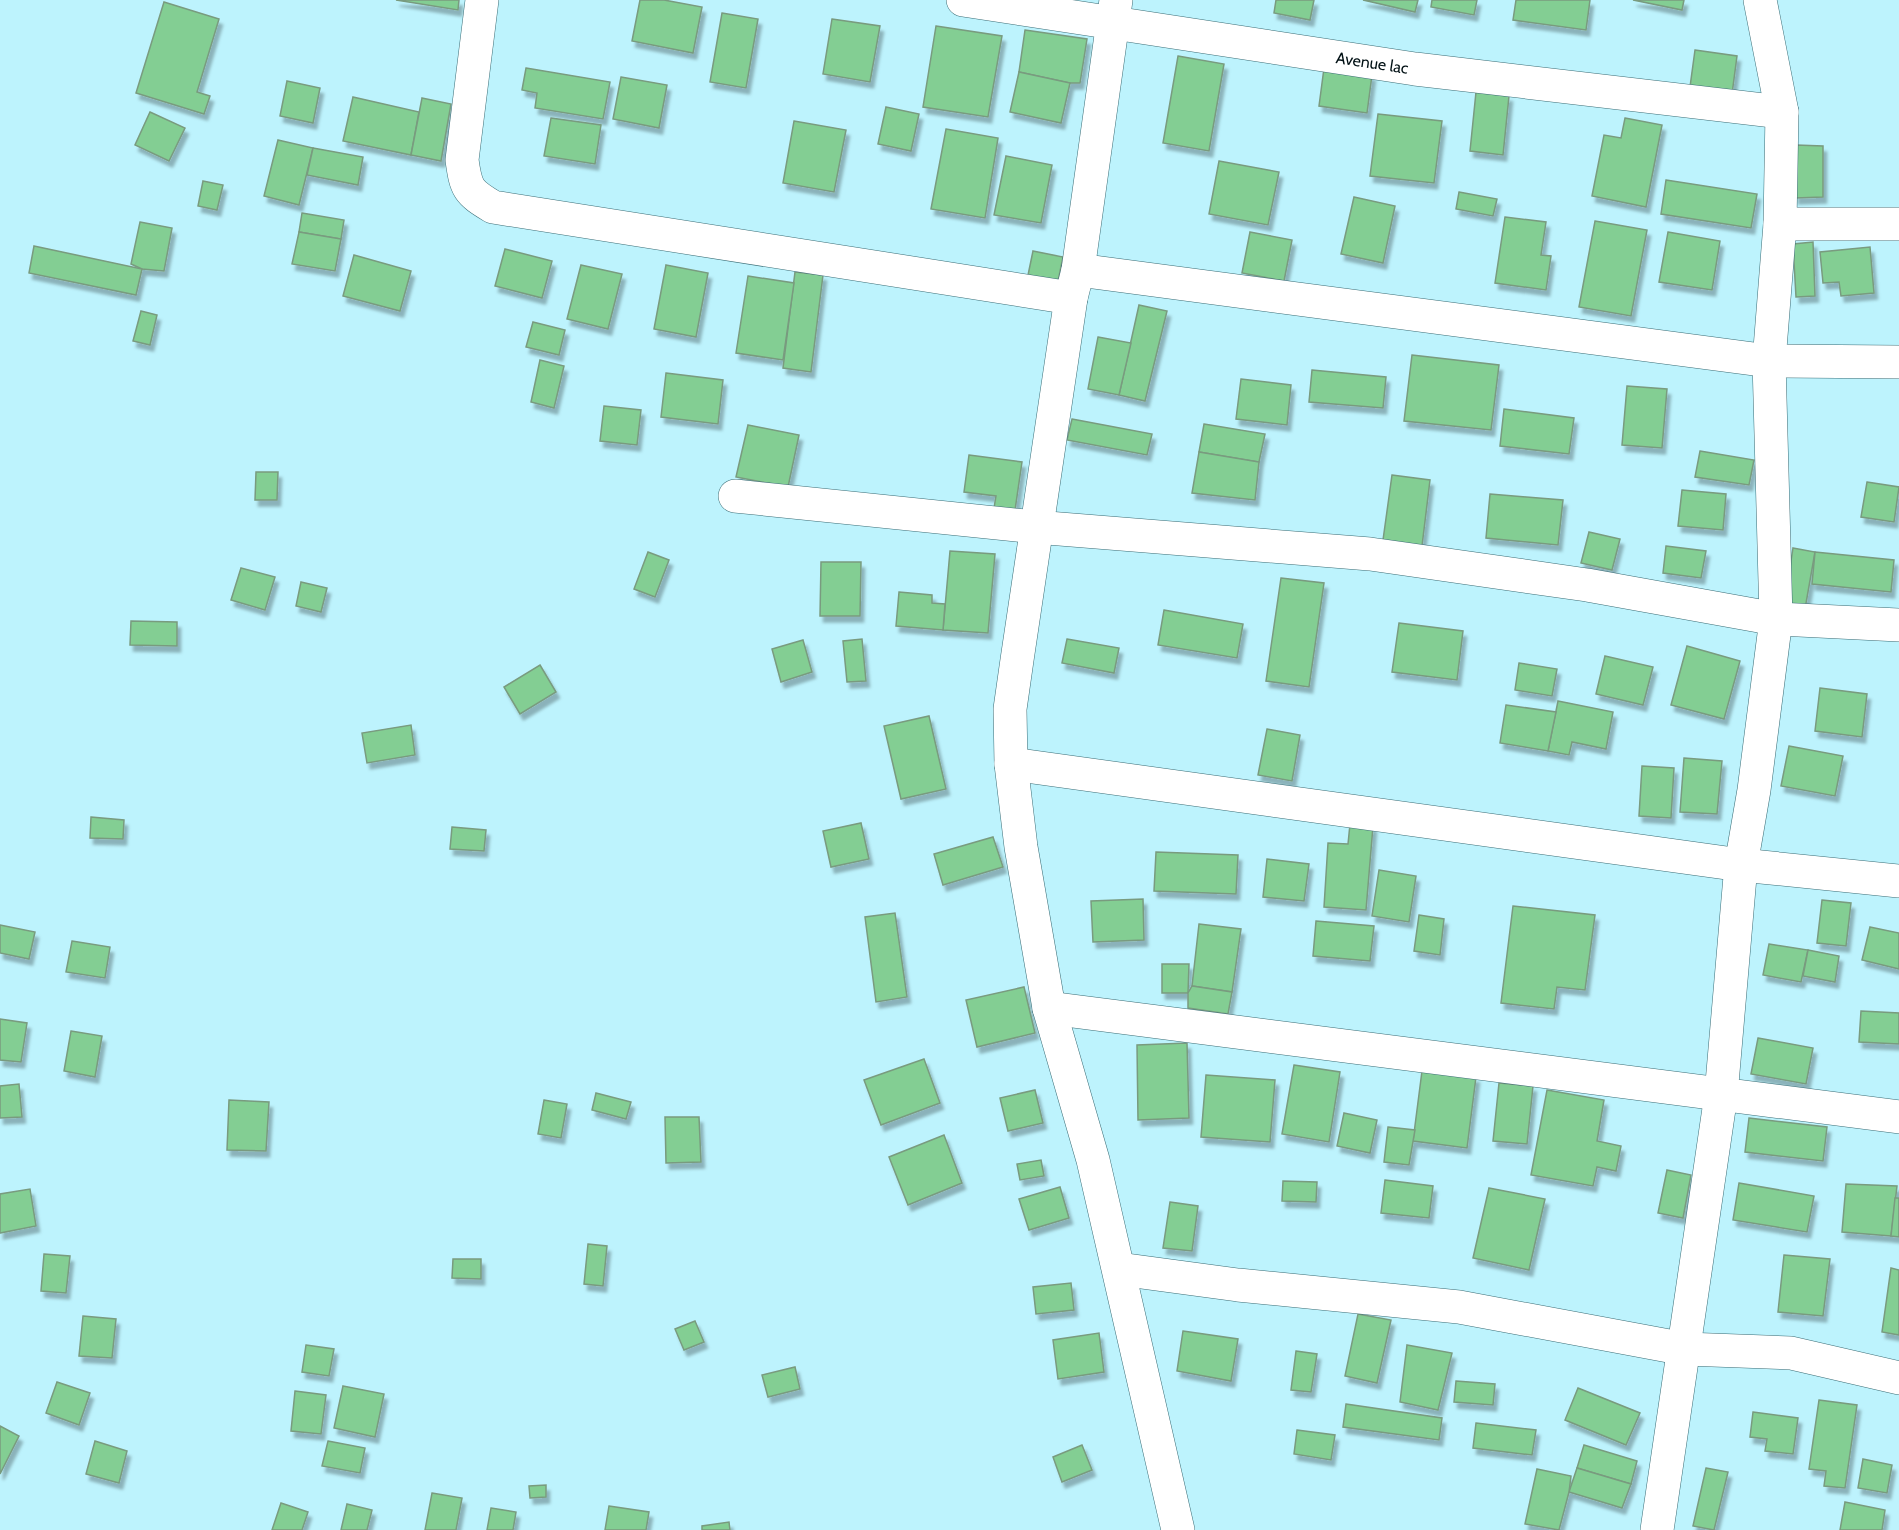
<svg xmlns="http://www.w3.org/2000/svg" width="1899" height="1530" font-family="Cabin,sans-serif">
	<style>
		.building { fill: #83ce93; stroke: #799b7f; stroke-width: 1.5; filter: url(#shadow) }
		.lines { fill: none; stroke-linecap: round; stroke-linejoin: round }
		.street-casing { stroke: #3b6d76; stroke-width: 34 }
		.street { stroke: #fff; stroke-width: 33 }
		.labels { text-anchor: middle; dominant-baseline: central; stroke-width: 4.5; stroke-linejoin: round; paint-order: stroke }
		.street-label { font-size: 16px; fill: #001014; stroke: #bdf3fd }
	</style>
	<defs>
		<filter id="shadow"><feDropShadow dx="3.5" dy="6" stdDeviation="1.5" flood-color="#0004"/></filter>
	</defs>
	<rect width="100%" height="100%" fill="#bdf3fd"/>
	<!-- building -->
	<g class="building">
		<path d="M396 0H459L458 10Z"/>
		<path d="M640 0H664L702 7 693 53 632 41Z"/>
		<path d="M1276 0H1314L1310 20 1274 13Z"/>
		<path d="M1363 0H1418L1415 12Z"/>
		<path d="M1432 0H1477L1474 15 1431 7Z"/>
		<path d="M1516 0H1590L1586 30 1513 20Z"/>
		<path d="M1633 0H1684L1682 10Z"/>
		<path d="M164 2 219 19 197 92 210 96 204 114 136 93Z"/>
		<path d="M722 13 758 19 746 88 710 82Z"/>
		<path d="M832 19 880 26 870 82 823 74Z"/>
		<path d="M936 26 1002 36 988 117 923 107Z"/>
		<path d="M1025 30 1087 39 1080 83H1070L1019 72Z"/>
		<path d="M1695 50 1737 56 1732 94 1690 87Z"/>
		<path d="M1178 56 1224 64 1209 151 1163 143Z"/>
		<path d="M526 68 610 82 603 119 535 108 537 93 522 90Z"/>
		<path d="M1324 68 1372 75 1367 113 1319 106Z"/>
		<path d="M1019 72 1070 83 1061 123 1010 112Z"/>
		<path d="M621 77 667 85 659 128 613 119Z"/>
		<path d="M287 81 320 88 313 123 280 116Z"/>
		<path d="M1476 92 1509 96 1503 155 1470 151Z"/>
		<path d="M353 97 419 112 411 155 343 141Z"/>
		<path d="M422 98 451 104 441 161 411 155Z"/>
		<path d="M886 107 919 114 911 151 878 144Z"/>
		<path d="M150 112 185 128 169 161 135 145Z"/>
		<path d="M1378 114 1442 121 1434 183 1370 176Z"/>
		<path d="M551 118 601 125 595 164 544 156Z"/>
		<path d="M1625 118 1662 125 1646 207 1592 196 1604 135 1621 138Z"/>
		<path d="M794 121 846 130 834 192 783 183Z"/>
		<path d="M946 129 998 138 985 218 931 209Z"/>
		<path d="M278 140 313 148 299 205 264 196Z"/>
		<path d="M1796 145 1823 146V197L1795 198Z"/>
		<path d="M313 148 363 157 358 185 307 175Z"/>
		<path d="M1006 156 1052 165 1041 223 994 215Z"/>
		<path d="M1219 161 1279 172 1268 225 1209 214Z"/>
		<path d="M1666 180 1757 194 1751 228 1661 214Z"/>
		<path d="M203 181 223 185 217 210 198 206Z"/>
		<path d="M1459 192 1497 199 1493 216 1456 209Z"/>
		<path d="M1354 197 1395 206 1383 263 1341 254Z"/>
		<path d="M302 213 344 220 341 239 299 232Z"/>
		<path d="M1505 217 1546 222 1541 255 1551 256 1546 290 1495 283Z"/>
		<path d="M1595 221 1647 230 1631 316 1579 307Z"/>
		<path d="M140 222 172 228 164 271 142 269 131 264Z"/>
		<path d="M299 232 341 239 335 271 292 264Z"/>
		<path d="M1250 232 1292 240 1284 281 1242 273Z"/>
		<path d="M1668 232 1720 241 1712 290 1659 282Z"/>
		<path d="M1813 242 1815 296 1796 297 1793 244Z"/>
		<path d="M34 246 142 269 136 295 29 273Z"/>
		<path d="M1870 247 1874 293 1841 296 1839 282 1823 283 1820 252Z"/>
		<path d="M505 249 552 261 542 298 495 286Z"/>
		<path d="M1033 251 1063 257 1057 286 1027 280Z"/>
		<path d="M354 255 411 271 400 311 343 296Z"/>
		<path d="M581 265 622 274 608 329 567 319Z"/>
		<path d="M666 265 708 273 696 337 654 329Z"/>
		<path d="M795 272 823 275 811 372 783 368Z"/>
		<path d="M748 276 794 283 783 360 736 353Z"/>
		<path d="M1139 305 1167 311 1145 401 1119 395Z"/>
		<path d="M141 311 157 315 150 345 133 341Z"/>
		<path d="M533 322 565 330 559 355 526 347Z"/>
		<path d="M1098 337 1131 343 1119 395 1088 389Z"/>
		<path d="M1412 355 1499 365 1491 430 1404 421Z"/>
		<path d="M540 360 564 366 554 408 531 402Z"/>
		<path d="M1312 370 1386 377 1383 408 1309 402Z"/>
		<path d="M666 373 723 380 718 424 661 417Z"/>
		<path d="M1241 379 1291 385 1287 425 1236 419Z"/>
		<path d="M1627 386 1667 389 1662 448 1622 445Z"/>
		<path d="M604 406 641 410 637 445 600 441Z"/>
		<path d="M1504 409 1574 418 1569 454 1500 446Z"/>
		<path d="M1072 419 1152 434 1147 455 1067 440Z"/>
		<path d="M1204 424 1265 434 1259 462 1199 452Z"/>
		<path d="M748 425 799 435 788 487 736 477Z"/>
		<path d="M1700 451 1754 460 1749 485 1695 477Z"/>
		<path d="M1199 452 1259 462 1255 500 1192 493Z"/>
		<path d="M969 455 1022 462 1015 510 994 508 996 496 964 492Z"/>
		<path d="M256 472H278L277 500H255Z"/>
		<path d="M1392 475 1430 480 1422 546 1383 540Z"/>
		<path d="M1867 482 1899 487 1894 522 1861 517Z"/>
		<path d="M1682 490 1726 494 1723 530 1678 526Z"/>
		<path d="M1490 494 1563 500 1558 545 1486 538Z"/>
		<path d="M1589 532 1620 539 1612 570 1581 563Z"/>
		<path d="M1666 546 1706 551 1701 578 1663 573Z"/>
		<path d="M1793 548 1815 552 1805 609 1784 606Z"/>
		<path d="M950 551 995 554 988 633 943 630Z"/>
		<path d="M648 552 669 560 655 597 634 589Z"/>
		<path d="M1815 552 1894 560 1891 592 1812 584Z"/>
		<path d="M821 562H861L860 616H820Z"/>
		<path d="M241 568 275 577 265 610 231 600Z"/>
		<path d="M1281 578 1324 583 1309 687 1266 681Z"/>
		<path d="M301 582 327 588 321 612 296 606Z"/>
		<path d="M899 592 932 595V603L945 604 943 630 896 626Z"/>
		<path d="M1164 610 1243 624 1237 658 1158 645Z"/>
		<path d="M131 621 177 622V646L130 645Z"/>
		<path d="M1399 623 1463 631 1457 680 1392 672Z"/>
		<path d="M862 639 866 681 847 682 843 641Z"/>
		<path d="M1067 639 1119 648 1114 673 1062 663Z"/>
		<path d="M803 640 812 672 781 682 772 649Z"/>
		<path d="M1687 646 1740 661 1724 719 1671 705Z"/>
		<path d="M1605 656 1653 667 1643 705 1596 694Z"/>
		<path d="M1519 663 1557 669 1552 696 1515 690Z"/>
		<path d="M540 665 556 692 520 714 504 687Z"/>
		<path d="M1820 688 1867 694 1862 737 1815 731Z"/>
		<path d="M1558 701 1613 712 1606 749 1572 742 1569 755 1548 751Z"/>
		<path d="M1506 705 1556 712 1548 751 1500 743Z"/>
		<path d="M929 716 946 789 901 799 884 726Z"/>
		<path d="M411 725 415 755 367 763 362 733Z"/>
		<path d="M1267 729 1300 735 1292 781 1258 775Z"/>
		<path d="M1789 746 1843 756 1835 796 1781 786Z"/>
		<path d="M1684 758 1722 761 1717 814 1680 812Z"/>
		<path d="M1642 766 1674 768 1671 818 1639 816Z"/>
		<path d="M91 817 124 820 123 839 90 838Z"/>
		<path d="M861 823 869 859 831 867 823 831Z"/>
		<path d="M1350 824 1373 826 1366 910 1324 907 1328 843 1348 844Z"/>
		<path d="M452 827 486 830 484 851 450 849Z"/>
		<path d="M993 837 1003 867 943 885 934 854Z"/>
		<path d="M1156 852 1238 855 1236 894 1154 891Z"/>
		<path d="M1267 859 1309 864 1304 901 1263 897Z"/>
		<path d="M1379 870 1416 876 1409 922 1372 916Z"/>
		<path d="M1143 899 1144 940 1093 942 1091 901Z"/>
		<path d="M1822 900 1851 903 1846 946 1817 943Z"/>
		<path d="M1513 906 1595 915 1585 990 1557 987 1554 1009 1501 1003Z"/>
		<path d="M895 913 907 997 876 1002 865 917Z"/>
		<path d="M1419 915 1444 919 1440 955 1414 951Z"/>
		<path d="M1316 921 1374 926 1370 961 1313 956Z"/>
		<path d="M1199 924 1241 929 1232 992 1192 986Z"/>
		<path d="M0 925 35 932 29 959 0 953Z"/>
		<path d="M1870 927 1899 933V969L1862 960Z"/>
		<path d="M72 941 110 947 105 978 66 972Z"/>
		<path d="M1769 944 1808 950 1801 982 1763 975Z"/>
		<path d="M1808 950 1839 956 1835 982 1803 976Z"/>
		<path d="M1162 964H1189L1188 993H1162Z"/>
		<path d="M1192 986 1232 992 1228 1014 1188 1008V993Z"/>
		<path d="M1024 987 1035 1033 977 1047 966 1000Z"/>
		<path d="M1861 1011 1899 1013V1044L1859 1042Z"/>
		<path d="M0 1019 27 1023 21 1062 0 1060Z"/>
		<path d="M71 1031 102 1036 95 1077 64 1071Z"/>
		<path d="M1758 1038 1813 1048 1806 1084 1751 1074Z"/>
		<path d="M1187 1043 1189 1118 1138 1120 1137 1045Z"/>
		<path d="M924 1059 940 1103 881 1125 864 1080Z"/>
		<path d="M1294 1065 1340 1072 1329 1142 1282 1134Z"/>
		<path d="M1422 1071 1476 1077 1467 1148 1413 1141Z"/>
		<path d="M1206 1075 1275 1080 1270 1142 1201 1137Z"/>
		<path d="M1499 1083 1533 1086 1527 1144 1493 1141Z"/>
		<path d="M19 1084 22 1117 0 1118V1086Z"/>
		<path d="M1035 1090 1043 1123 1008 1131 1000 1098Z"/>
		<path d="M1547 1090 1604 1100 1597 1141 1621 1146 1616 1171 1597 1167 1593 1186 1531 1175Z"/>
		<path d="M596 1093 631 1102 626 1119 592 1110Z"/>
		<path d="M229 1100 269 1102 266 1151 227 1150Z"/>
		<path d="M544 1100 567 1104 561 1138 538 1134Z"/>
		<path d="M1344 1113 1377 1120 1370 1153 1337 1146Z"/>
		<path d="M665 1117H699L701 1162 666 1163Z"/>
		<path d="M1749 1118 1827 1127 1823 1161 1745 1152Z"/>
		<path d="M1388 1127 1415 1130 1409 1165 1384 1162Z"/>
		<path d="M944 1135 962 1183 908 1205 889 1157Z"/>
		<path d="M1041 1160 1044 1176 1020 1180 1017 1164Z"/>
		<path d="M1667 1170 1691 1175 1683 1218 1658 1213Z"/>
		<path d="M1385 1180 1433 1186 1429 1218 1381 1213Z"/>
		<path d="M1283 1181 1317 1182 1316 1202 1282 1201Z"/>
		<path d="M1739 1183 1814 1196 1807 1232 1733 1220Z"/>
		<path d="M1846 1184 1897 1186 1891 1236 1842 1232Z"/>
		<path d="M1060 1187 1069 1218 1029 1230 1019 1199Z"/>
		<path d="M1489 1188 1545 1199 1529 1270 1473 1258Z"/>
		<path d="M30 1189 36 1226 0 1233V1194Z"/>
		<path d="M1895 1198H1899V1237L1891 1236Z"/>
		<path d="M1170 1202 1198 1206 1192 1251 1163 1248Z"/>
		<path d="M588 1244 607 1246 603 1286 584 1284Z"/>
		<path d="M44 1254 70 1256 66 1293 41 1291Z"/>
		<path d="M1784 1255 1830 1259 1823 1316 1778 1312Z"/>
		<path d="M453 1259H481V1279L452 1278Z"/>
		<path d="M1891 1268 1899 1270V1335L1882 1332Z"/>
		<path d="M1071 1283 1074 1310 1036 1314 1033 1287Z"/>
		<path d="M1358 1314 1391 1320 1377 1383 1345 1376Z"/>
		<path d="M83 1316 116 1319 112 1358 79 1356Z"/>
		<path d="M695 1321 704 1342 684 1350 675 1329Z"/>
		<path d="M1183 1331 1238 1339 1231 1381 1177 1371Z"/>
		<path d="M1099 1333 1104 1372 1058 1379 1053 1340Z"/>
		<path d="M306 1345 334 1349 329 1376 302 1372Z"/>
		<path d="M1407 1345 1452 1353 1438 1410 1400 1402Z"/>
		<path d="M1296 1351 1317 1354 1311 1392 1291 1390Z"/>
		<path d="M795 1367 800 1389 768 1397 762 1375Z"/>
		<path d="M1456 1381 1495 1384 1493 1405 1454 1402Z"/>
		<path d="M57 1382 90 1393 79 1425 46 1413Z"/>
		<path d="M343 1386 384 1394 375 1437 334 1428Z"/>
		<path d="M1578 1388 1640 1413 1626 1445 1565 1420Z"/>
		<path d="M295 1391 326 1395 321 1434 291 1431Z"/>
		<path d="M1819 1400 1857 1405 1845 1488 1824 1486 1826 1471 1809 1469Z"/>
		<path d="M1346 1404 1442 1418 1439 1440 1343 1427Z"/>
		<path d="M1753 1412 1798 1418 1793 1454 1765 1451 1767 1439 1750 1437Z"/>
		<path d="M1476 1423 1536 1430 1532 1455 1473 1448Z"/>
		<path d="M0 1426 19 1436 0 1474Z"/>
		<path d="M1297 1430 1335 1435 1331 1460 1294 1454Z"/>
		<path d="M95 1441 127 1451 119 1483 86 1474Z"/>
		<path d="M328 1441 365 1448 360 1473 322 1466Z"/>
		<path d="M1082 1445 1092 1470 1062 1482 1053 1457Z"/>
		<path d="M1584 1445 1637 1461 1631 1484 1577 1468Z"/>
		<path d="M1863 1459 1892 1465 1887 1493 1858 1488Z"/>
		<path d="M1577 1468 1631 1484 1622 1508 1569 1492Z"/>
		<path d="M1706 1468 1728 1472 1714 1530 1693 1526Z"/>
		<path d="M1537 1469 1571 1476 1569 1492 1559 1530 1525 1524Z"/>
		<path d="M546 1485V1497L530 1498 529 1486Z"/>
		<path d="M432 1493 462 1498 456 1530H425Z"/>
		<path d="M1845 1502 1885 1510 1882 1530H1840Z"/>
		<path d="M281 1503 308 1512 302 1530H272Z"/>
		<path d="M347 1504 372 1510 367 1530H341Z"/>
		<path d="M609 1506 649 1512 646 1530H605Z"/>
		<path d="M491 1508 516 1512 513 1530H487Z"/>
		<path d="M729 1522 730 1530H702V1526Z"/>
	</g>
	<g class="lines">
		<defs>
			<g id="street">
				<path d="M482 0 462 160C466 189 468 192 493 207L1071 298"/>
				<path id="s1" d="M963 0 1415 69 1782 112"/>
				<path d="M1116 0 1078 270 1071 298 1017 660 1010 709 1011 764 1021 847 1049 1008 1093 1160 1178 1530"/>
				<path d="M1780 224H1899"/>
				<path d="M1078 270 1769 361 1899 362"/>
				<path d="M735 496 1035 527 1370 554 1587 585 1776 619 1899 625"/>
				<path d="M1011 764 1741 865 1899 881"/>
				<path d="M1049 1008 1899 1117"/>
				<path d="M1119 1269 1238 1285 1459 1307 1685 1349 1791 1353 1899 1378"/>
				<path d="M1657 1530 1721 1095 1741 865 1754 790 1776 619 1769 361 1780 224 1782 112 1760 0"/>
			</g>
		</defs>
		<!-- street casing -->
		<use href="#street" class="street-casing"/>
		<!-- street -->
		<use href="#street" class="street"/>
	</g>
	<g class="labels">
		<!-- street labels -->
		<g class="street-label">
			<text stroke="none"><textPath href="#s1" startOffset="414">Avenue lac</textPath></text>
		</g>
	</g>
</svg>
